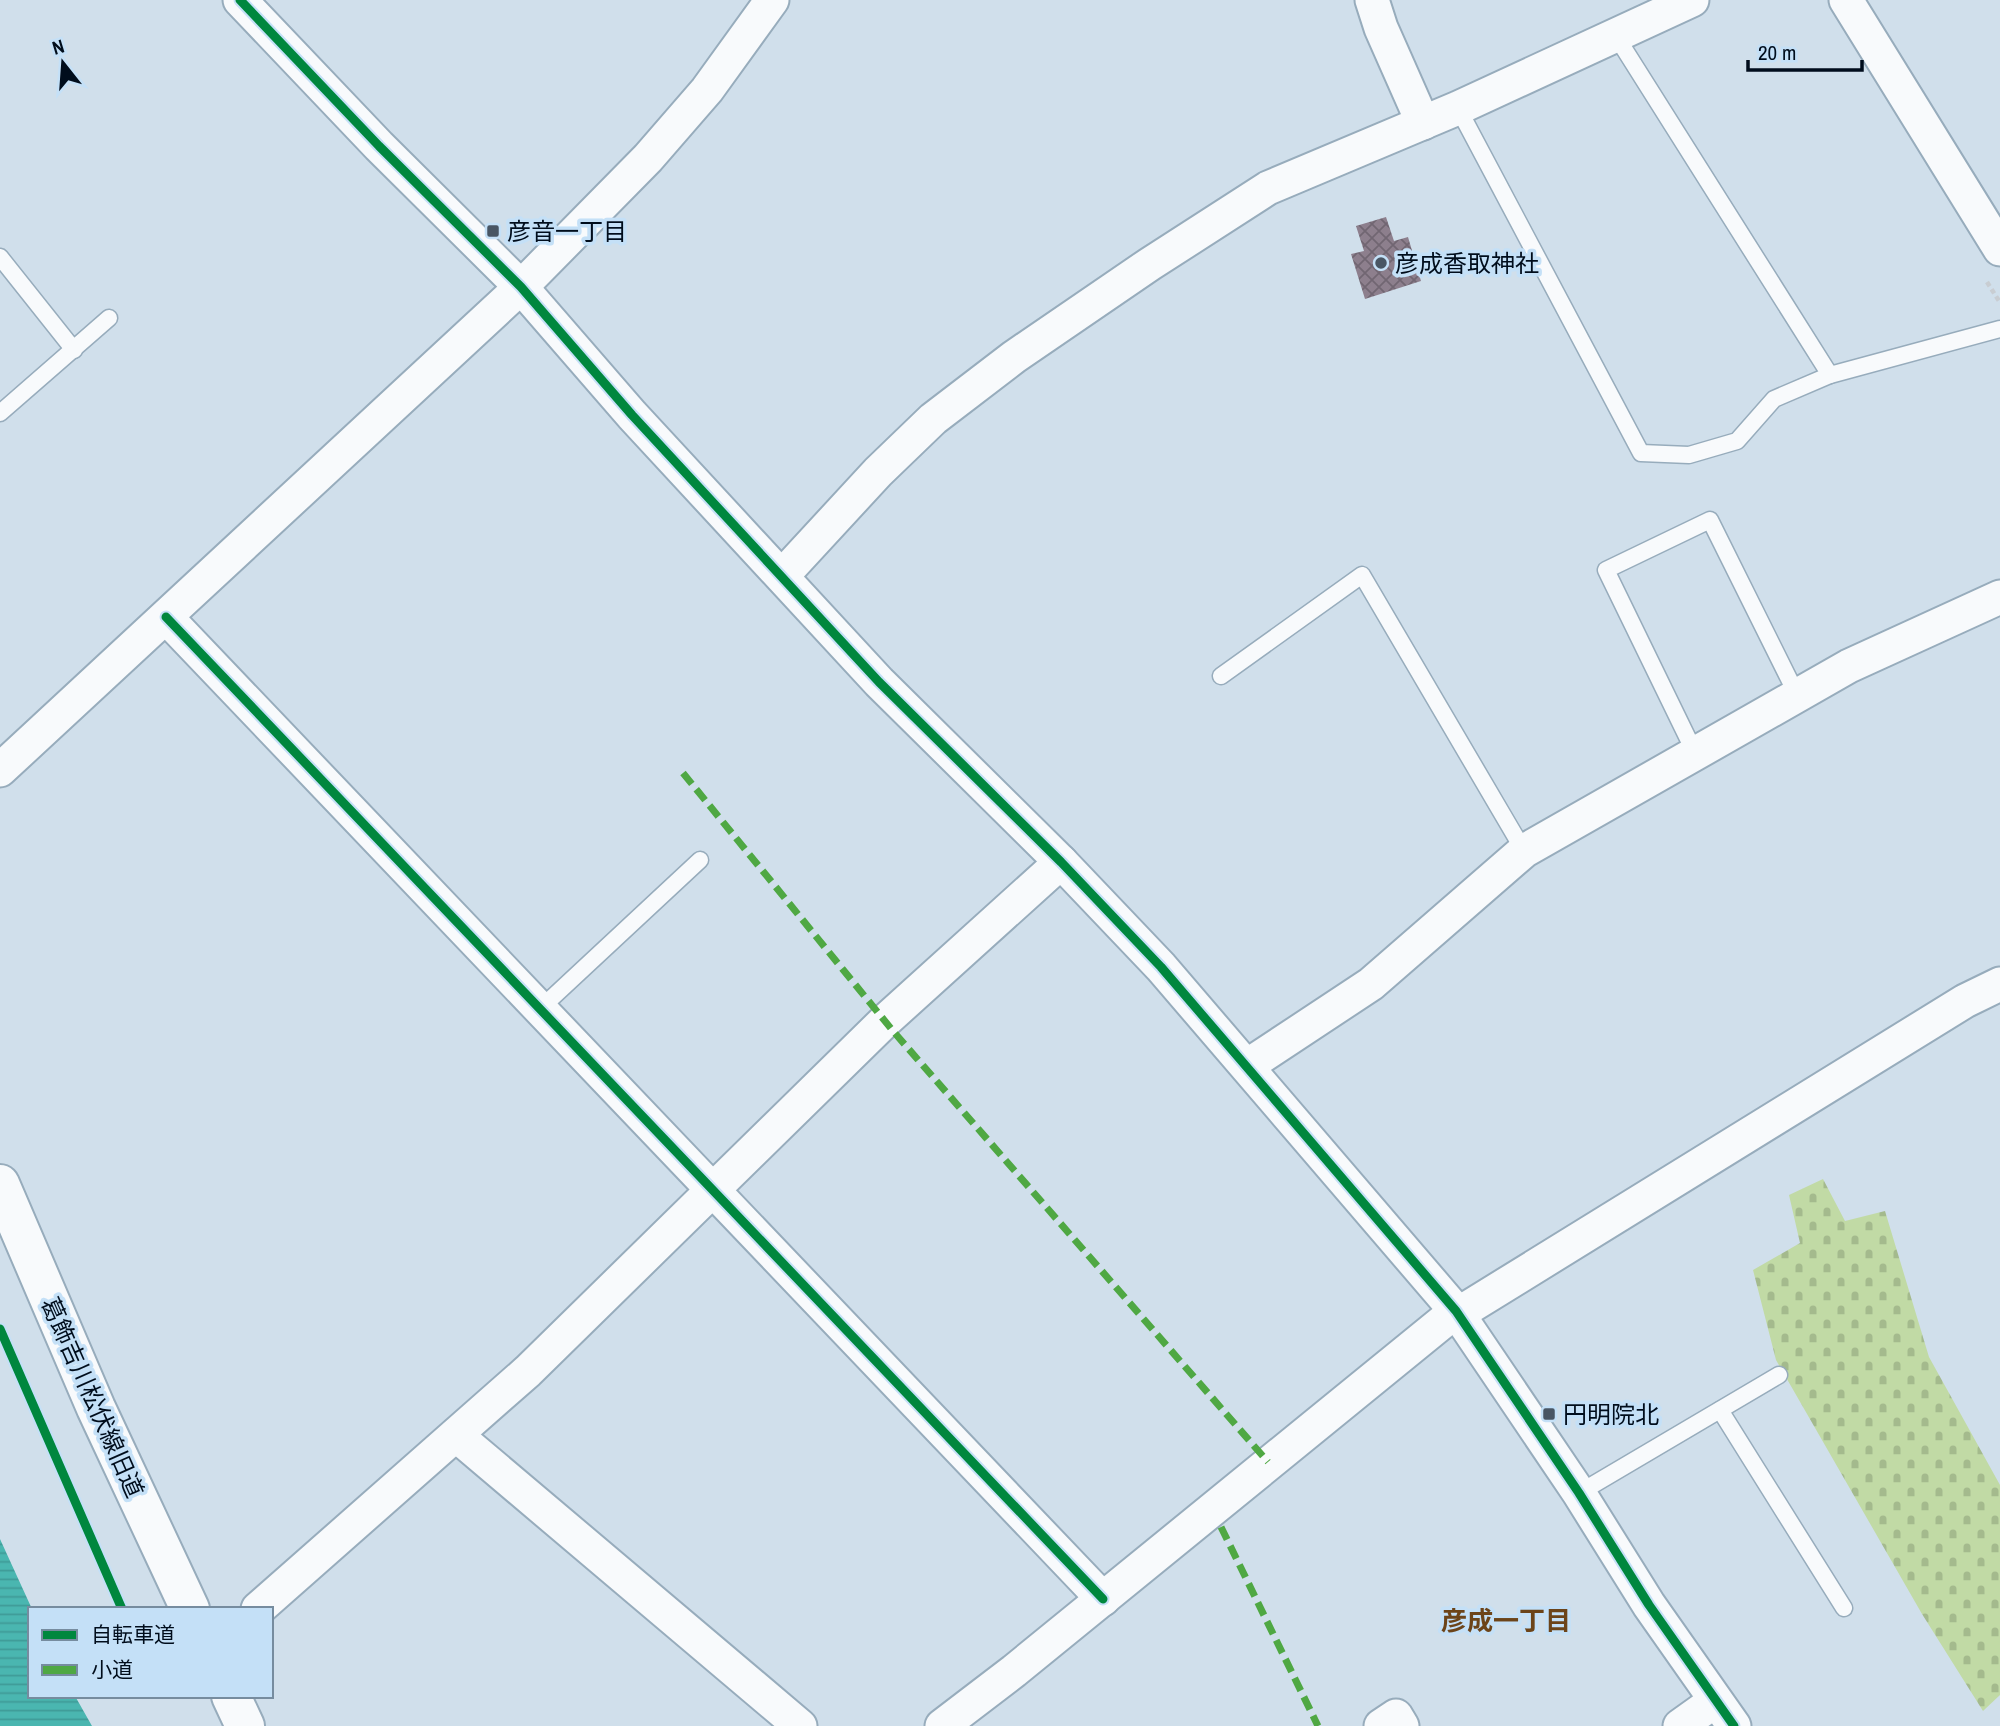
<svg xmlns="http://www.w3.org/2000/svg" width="2000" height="1726" font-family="'Archivo Narrow','Noto Sans JP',sans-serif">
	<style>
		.cemetery { fill: url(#cemetery-stones) }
		.water { fill: url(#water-rules) }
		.building { fill: url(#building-cross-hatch) }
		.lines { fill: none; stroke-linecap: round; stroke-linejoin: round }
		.lane-casing { stroke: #97acbc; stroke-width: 19 }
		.street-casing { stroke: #97acbc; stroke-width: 37 }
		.secondary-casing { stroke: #97acbc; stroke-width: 42 }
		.path { stroke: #c8cdd2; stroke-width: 4.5; stroke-dasharray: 5 3.5; stroke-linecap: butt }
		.lane { stroke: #f8fafc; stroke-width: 16 }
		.street { stroke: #f8fafc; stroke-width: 33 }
		.secondary { stroke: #f8fafc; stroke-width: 38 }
		.quiet { stroke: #4fa843; stroke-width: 7; stroke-dasharray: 14 7; stroke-linecap: butt }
		.cycleway-casing { stroke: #c4e0f7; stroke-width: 13 }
		.cycleway { stroke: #00873e; stroke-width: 9 }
		.poi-dot { fill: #495664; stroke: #c4e0f7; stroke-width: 2.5 }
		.labels { text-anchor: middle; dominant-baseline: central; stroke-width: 7; stroke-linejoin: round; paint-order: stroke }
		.poi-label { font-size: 24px; fill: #000d1c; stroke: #c4e0f7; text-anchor: start }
		.street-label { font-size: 24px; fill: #000d1c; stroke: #c4e0f7 }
		.neighbourhood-label { font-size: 26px; font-weight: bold; fill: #6c4419; stroke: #c4e0f7 }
	</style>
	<defs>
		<pattern id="cemetery-stones" width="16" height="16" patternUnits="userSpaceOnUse" patternTransform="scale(1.75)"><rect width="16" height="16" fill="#c1daa5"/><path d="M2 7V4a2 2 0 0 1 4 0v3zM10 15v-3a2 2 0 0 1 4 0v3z" fill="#a4ba8d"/></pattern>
		<pattern id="water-rules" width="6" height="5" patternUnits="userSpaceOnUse" patternTransform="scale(1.75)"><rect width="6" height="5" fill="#4ab6b0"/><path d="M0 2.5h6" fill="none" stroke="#3f9b97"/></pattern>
		<pattern id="building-cross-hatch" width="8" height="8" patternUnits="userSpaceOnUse" patternTransform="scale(1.75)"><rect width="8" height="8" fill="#8d7f8d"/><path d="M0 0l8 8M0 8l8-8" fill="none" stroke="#716672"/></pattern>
	</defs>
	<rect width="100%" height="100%" fill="#d0dfeb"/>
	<!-- cemetery -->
	<path class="cemetery" d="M1823 1179 1845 1221 1885 1211 1929 1357 2000 1485V1695L1983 1711 1922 1614 1776 1360 1753 1270 1800 1243 1789 1195Z"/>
	<!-- water -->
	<path class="water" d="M0 1539 32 1609H30V1696H75L92 1726H0Z"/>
	<!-- building -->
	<path class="building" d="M1386 217 1394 241 1408 237 1421 281 1365 299 1351 254 1364 251 1356 226Z"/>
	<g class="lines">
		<defs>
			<g id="lane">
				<path d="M1458 108 1641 453 1689 455 1737 441 1774 399 1830 375 1616 36"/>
				<path d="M0 257 74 350"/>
				<path d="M1830 375 2000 329"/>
				<path d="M0 413 109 318"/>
				<path d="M1221 676 1362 575 1524 851"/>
				<path d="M1695 753 1606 570 1710 520 1797 695"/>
				<path d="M541 1008 700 860"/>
				<path d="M1720 1410 1844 1608"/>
				<path d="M1579 1493 1779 1375"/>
			</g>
			<g id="street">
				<path d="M240 0 379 146 521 287 632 415 879 682 1061 862 1161 967 1456 1311 1579 1493 1649 1605 1734 1726"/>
				<path d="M1372 0 1381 28 1423 123"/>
				<path d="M1846 0 2000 249"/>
				<path d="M782 576 878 472 933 419 1014 357 1150 264 1268 188 1458 108 1692 0"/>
				<path d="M166 617 1103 1599"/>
				<path d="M0 770 521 287 648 158 707 90 772 0"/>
				<path d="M1247 1066 1371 984 1524 851 1849 666 2000 597"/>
				<path d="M1458 1314 1965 1001 2000 984"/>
				<path d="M456 1435 800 1726"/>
				<path d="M258 1609 528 1371 885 1021 1061 862"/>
				<path d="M942 1726 1014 1671 1456 1311"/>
				<path d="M1381 1726 1396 1716 1402 1726"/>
				<path d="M1680 1726 1715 1701"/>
			</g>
			<g id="secondary">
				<path d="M0 1184 96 1408 190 1609"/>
				<path d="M231 1696 245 1726"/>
			</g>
		</defs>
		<!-- lane casing -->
		<use href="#lane" class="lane-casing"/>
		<!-- street casing -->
		<use href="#street" class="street-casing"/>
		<!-- secondary casing -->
		<use href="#secondary" class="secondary-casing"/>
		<!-- path -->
		<path class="path" d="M1987 282 1999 301"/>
		<!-- lane -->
		<use href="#lane" class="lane"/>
		<!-- street -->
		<use href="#street" class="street"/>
		<!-- secondary -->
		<use href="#secondary" class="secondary"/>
		<!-- quiet -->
		<g class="quiet">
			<path d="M683 773 893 1031 1268 1462"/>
			<path d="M1221 1527 1318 1726"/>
		</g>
		<defs>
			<g id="cycleway">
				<path d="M240 0 379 146 521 287 632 415 879 682 1061 862 1161 967 1456 1311 1579 1493 1649 1605 1734 1726"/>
				<path d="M166 617 1103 1599"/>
				<path d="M0 1329 122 1609"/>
			</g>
		</defs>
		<!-- cycleway casing -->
		<use href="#cycleway" class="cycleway-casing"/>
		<!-- cycleway -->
		<use href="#cycleway" class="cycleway"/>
	</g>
	<!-- markers -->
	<g class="poi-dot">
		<rect x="486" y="224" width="14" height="14" rx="3.5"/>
		<circle cx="1381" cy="263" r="7"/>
		<rect x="1542" y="1407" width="14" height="14" rx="3.5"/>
	</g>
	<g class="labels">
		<!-- poi labels -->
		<g class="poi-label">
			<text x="507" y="231">彦音一丁目</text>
			<text x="1395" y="263">彦成香取神社</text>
			<text x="1563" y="1414">円明院北</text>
		</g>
		<!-- street labels -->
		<g class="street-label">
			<text transform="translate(93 1397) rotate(66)">葛飾吉川松伏線旧道</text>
		</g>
		<!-- neighbourhood labels -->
		<g class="neighbourhood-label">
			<text x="1506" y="1620">彦成一丁目</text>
		</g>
	</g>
	<!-- legend -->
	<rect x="28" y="1607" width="245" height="91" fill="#c4e0f7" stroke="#768c9f" stroke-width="2"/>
	<rect x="42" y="1630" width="35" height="10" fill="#00873e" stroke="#768c9f" stroke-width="2"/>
	<text x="91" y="1642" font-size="21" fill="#000d1c">自転車道</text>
	<rect x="42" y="1665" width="35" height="10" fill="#4fa843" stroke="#768c9f" stroke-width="2"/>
	<text x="91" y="1677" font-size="21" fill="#000d1c">小道</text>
	<!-- north arrow -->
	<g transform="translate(63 63) rotate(343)" stroke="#c4e0f7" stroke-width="5" paint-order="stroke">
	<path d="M0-5L12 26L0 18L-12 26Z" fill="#000d1c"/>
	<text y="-10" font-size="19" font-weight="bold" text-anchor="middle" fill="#000d1c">N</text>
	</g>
	<!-- scale -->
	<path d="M1748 60v10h114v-10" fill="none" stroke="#000d1c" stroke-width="3.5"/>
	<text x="1758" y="60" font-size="21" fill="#000d1c" stroke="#c4e0f7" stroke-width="5" paint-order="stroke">20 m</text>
</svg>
